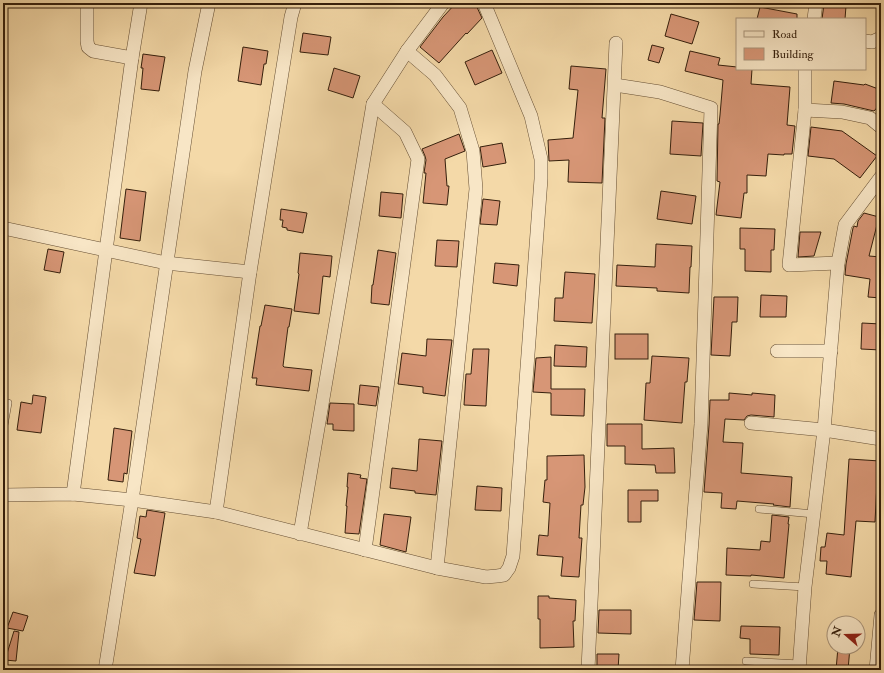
<svg xmlns="http://www.w3.org/2000/svg" width="884" height="673" font-family="'IM FELL Double Pica',serif">
	<style>
		.building { fill: #d79676; stroke: #351f0c }
		.lines { fill: none; stroke-linecap: round; stroke-linejoin: round }
		.service-casing { stroke: #654e33; stroke-width: 8 }
		.minor-casing { stroke: #654e33; stroke-width: 14 }
		.service { stroke: #f8e6c6; stroke-width: 7 }
		.minor { stroke: #f8e6c6; stroke-width: 13 }
	</style>
	<rect width="100%" height="100%" fill="#f4d9a8"/>
	<filter id="stains"><feTurbulence type="fractalNoise" baseFrequency=".005" numOctaves="4"/><feColorMatrix values="0 0 0 0 .2 0 0 0 0 .09 0 0 0 0 .02 0 0 0 .5 -.17"/></filter>
	<radialGradient id="worn" r=".72"><stop offset=".6" stop-color="#630" stop-opacity="0"/><stop offset="1" stop-color="#630" stop-opacity=".3"/></radialGradient>
	<!-- building -->
	<g class="building">
		<path d="M456 3H475L482 18 467 34 466 33 439 63 420 47 443 17Z"/>
		<path d="M824 4 846 6 845 19H822Z"/>
		<path d="M760 7 797 14V19H757Z"/>
		<path d="M671 14 699 22 692 44 665 36Z"/>
		<path d="M303 33 331 37 328 55 300 52Z"/>
		<path d="M652 45 664 48 659 63 648 60Z"/>
		<path d="M243 47 268 51 266 64H264L261 85 238 81Z"/>
		<path d="M492 50 502 73 475 85 465 62Z"/>
		<path d="M690 51 720 58 718 65 737 67V69H752L751 84 790 87 787 125 795 126 792 154H784V155L768 154 766 176 747 175V193H744L741 218 716 215 720 182 717 181 718 124H719L720 115 723 80 685 71Z"/>
		<path d="M143 54 165 57 159 91 141 89 143 68H141Z"/>
		<path d="M571 66 606 69 602 118H605L602 183 568 182 569 160 549 161 548 140 573 138 578 90 569 89Z"/>
		<path d="M334 68 360 76 353 98 328 90Z"/>
		<path d="M834 81 864 85 865 84 881 90V103L874 111 844 104 831 103Z"/>
		<path d="M672 121 703 123 701 156 670 154Z"/>
		<path d="M811 127 842 131 877 156 860 178 834 159 808 156Z"/>
		<path d="M459 134 465 151 445 159 447 186H449L447 205 423 203 426 173H424L426 160 425 156 422 149Z"/>
		<path d="M502 143 506 163 483 167 480 147Z"/>
		<path d="M126 189 146 192 140 241 120 238Z"/>
		<path d="M661 191 696 196 692 224 657 219Z"/>
		<path d="M381 192 403 194 401 218 379 216Z"/>
		<path d="M483 199 500 201 497 225 480 224Z"/>
		<path d="M281 209 307 213 303 233 287 230V228L282 227 283 220H280Z"/>
		<path d="M864 213 879 217 869 256 881 257V298L868 297 870 279 845 275 846 264 853 228 854 226 857 227 858 221Z"/>
		<path d="M740 228 775 229 774 250H771V272L745 271V249H740Z"/>
		<path d="M800 232H821L814 256 798 257Z"/>
		<path d="M437 240 459 241 457 267 435 266Z"/>
		<path d="M656 244 692 246 691 267H690L689 293 657 291V288L616 286 617 265 655 267Z"/>
		<path d="M48 249 64 252 60 273 44 270Z"/>
		<path d="M378 250 396 253 389 305 371 303 372 285H373Z"/>
		<path d="M300 253 332 256 330 277 323 276 319 314 294 311 299 274 298 273Z"/>
		<path d="M495 263 519 265 517 286 493 283Z"/>
		<path d="M565 272 595 274 592 323 554 321 555 298H563Z"/>
		<path d="M761 295 787 296 786 317H760Z"/>
		<path d="M714 297H738L737 322H732L730 356 711 355Z"/>
		<path d="M265 305 292 309 289 327H288L283 366 284 367 312 370 309 391 256 385 257 378H252L260 326H261Z"/>
		<path d="M862 323 881 324V350L861 349Z"/>
		<rect x="615" y="334" width="33" height="25"/>
		<path d="M427 339 452 340 445 396 423 393V387L398 384 402 353 426 356Z"/>
		<path d="M555 345 587 347 586 367 554 366Z"/>
		<path d="M473 349H489L486 406 464 405 466 374H471Z"/>
		<path d="M652 356 689 358 687 382H685L682 423 644 420 646 383H650Z"/>
		<path d="M551 357V389H585L584 416 551 415V393L533 392 536 358Z"/>
		<path d="M360 385 379 387 376 406 358 404Z"/>
		<path d="M729 393 752 395V393L775 395 774 417 751 415 747 416 744 420 725 419 723 442 743 443 741 473 792 477 790 507 773 505 774 504 737 501 736 509 721 508 722 493 704 492 709 425 710 400H729Z"/>
		<path d="M33 395 46 397 41 433 17 430 21 402 32 404Z"/>
		<path d="M330 403 354 404V431L333 430V424H327Z"/>
		<path d="M607 424H642V449L674 448 675 473H656L655 465 625 464V446H607Z"/>
		<path d="M114 428 132 431 127 474 124 473 123 482 108 480Z"/>
		<path d="M419 439 442 441 436 495 415 493V491L390 488 392 468 417 471Z"/>
		<path d="M584 455 585 487 583 505H581L579 538H582L579 577 561 576 563 557 537 555 539 535 548 536 550 503 543 502 545 480H547V456Z"/>
		<path d="M849 459 880 461 878 483H877L875 522 856 521 851 577 826 574 827 561H820L821 547H825L827 533 844 535Z"/>
		<path d="M348 473 361 475 360 478 367 479 359 534 345 533 347 506H346L348 487H347Z"/>
		<path d="M477 486 502 488 501 511 475 510Z"/>
		<path d="M628 490H658V501H641V522H628Z"/>
		<path d="M147 510 165 513 155 576 134 573 141 539 137 538 140 516 146 517Z"/>
		<path d="M384 514 411 517 406 552 380 545Z"/>
		<path d="M772 515 789 517 788 524H789L784 578 751 575V576L726 575 727 548 760 550 761 541 770 542Z"/>
		<path d="M697 582H721L720 621 694 620Z"/>
		<path d="M538 596H549V598L576 600 575 621H573L574 647 540 648V619H538Z"/>
		<path d="M599 610H631V634L598 633Z"/>
		<path d="M13 612 28 616 23 631 7 628Z"/>
		<path d="M741 626 780 627 779 655 750 654V639L740 638Z"/>
		<path d="M14 631 19 632 16 661 5 660Z"/>
		<path d="M838 647H850L848 670H836Z"/>
		<path d="M597 654H619L618 670H597Z"/>
	</g>
	<g class="lines">
		<defs>
			<g id="service">
				<path d="M3 431 8 403"/>
				<path d="M759 509 814 514"/>
				<path d="M753 584 805 587"/>
				<path d="M746 661 800 664"/>
			</g>
			<g id="minor">
				<path d="M87 3V41L88 47 93 51 132 58"/>
				<path d="M814 19 816 3"/>
				<path d="M865 41 872 42 881 38"/>
				<path d="M407 51 435 75 460 108 473 151 476 189 437 568"/>
				<path d="M805 69V110L842 112 870 118 881 127"/>
				<path d="M615 85 660 92 711 108 701 424 682 670"/>
				<path d="M805 110 789 265 838 263"/>
				<path d="M3 228 166 263 250 272"/>
				<path d="M777 351H831"/>
				<path d="M751 423 824 430 881 439"/>
				<path d="M73 494 132 58 141 3"/>
				<path d="M3 495 73 494 132 500 216 512 437 568 486 577 497 576 504 575 509 568 513 556 541 179V159L531 116 484 3"/>
				<path d="M216 512 250 272 291 17 295 3"/>
				<path d="M300 534 373 104 407 51 443 3"/>
				<path d="M365 550 418 159 405 132 373 104"/>
				<path d="M105 670 132 500 195 71 209 3"/>
				<path d="M588 670 616 43"/>
				<path d="M799 670 805 587 824 430 838 263 845 225 881 177"/>
				<path d="M876 670 881 615"/>
			</g>
		</defs>
		<!-- service casing -->
		<use href="#service" class="service-casing"/>
		<!-- minor casing -->
		<use href="#minor" class="minor-casing"/>
		<!-- service -->
		<use href="#service" class="service"/>
		<!-- minor -->
		<use href="#minor" class="minor"/>
	</g>
	<!-- margin -->
	<rect width="884" height="673" fill="none" stroke="#f4d9a8" stroke-width="16"/>
	<rect x="4" y="4" width="876" height="665" fill="none" stroke="#351f0c" stroke-width="2"/>
	<rect x="8" y="8" width="868" height="657" fill="none" stroke="#351f0c"/>
	<!-- legend -->
	<rect x="736" y="18" width="130" height="52" fill="#f8e6c6" stroke="#aa967c"/>
	<rect x="744" y="31" width="20" height="6" fill="#f8e6c6" stroke="#aa967c"/>
	<text x="772" y="38" font-size="12" fill="#351f0c">Road</text>
	<rect x="744" y="48" width="20" height="12" fill="#d79676" stroke="#aa967c"/>
	<text x="772" y="58" font-size="12" fill="#351f0c">Building</text>
	<!-- north arrow -->
	<g transform="translate(846 635) rotate(290)"><circle r="19" fill="#f8e6c6" stroke="#aa967c"/>
	<path d="M0-3L7 15L0 10L-7 15Z" fill="#8f2418"/>
	<text y="-6" font-size="11" font-weight="bold" text-anchor="middle" fill="#351f0c">N</text>
	</g>
	<rect width="100%" height="100%" filter="url(#stains)"/>
	<rect width="100%" height="100%" fill="url(#worn)"/>
</svg>
